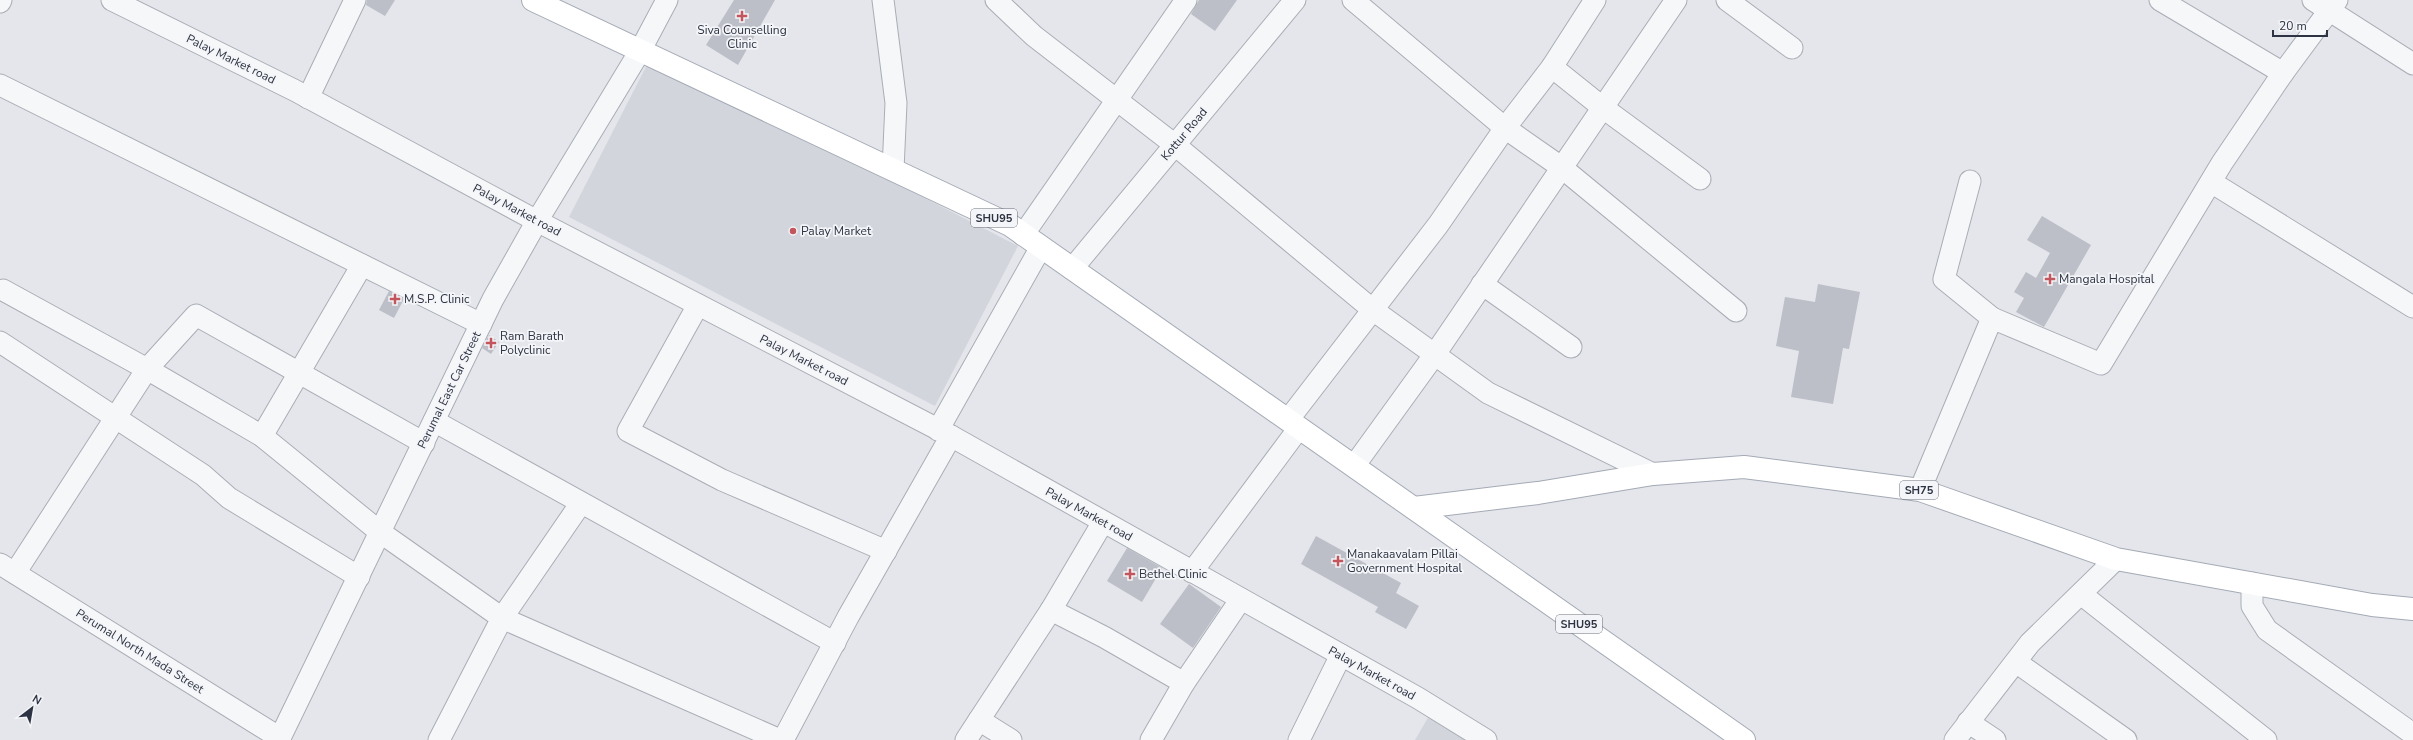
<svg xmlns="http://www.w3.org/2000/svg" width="2413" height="740" font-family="'Nunito Sans',sans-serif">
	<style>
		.built { fill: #d2d5dc }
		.building { fill: #bcbfc7 }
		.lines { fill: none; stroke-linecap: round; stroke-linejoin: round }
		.minor-casing { stroke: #a9adb5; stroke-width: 23 }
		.major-casing { stroke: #a4aab5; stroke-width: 24 }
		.minor { stroke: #f6f7f9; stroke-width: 21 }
		.major { stroke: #fff; stroke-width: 22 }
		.poi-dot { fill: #c3555c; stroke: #f4f5f8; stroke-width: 1.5 }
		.labels { text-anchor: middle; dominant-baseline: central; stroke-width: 3.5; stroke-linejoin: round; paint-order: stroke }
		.shield { fill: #f4f5f8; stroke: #696d79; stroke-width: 1 }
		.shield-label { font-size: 11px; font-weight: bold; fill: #2d3342 }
		.poi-label { font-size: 12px; fill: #2d3342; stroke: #f4f5f8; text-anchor: start }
		.street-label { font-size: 12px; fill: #2d3342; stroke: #f4f5f8 }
	</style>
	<rect width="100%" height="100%" fill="#e4e6eb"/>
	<!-- built -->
	<g class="built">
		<path d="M651 57 1018 246 935 406 569 217Z"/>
		<path d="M1429 716 1467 740H1415Z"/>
	</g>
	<!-- building -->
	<g class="building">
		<path d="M367 0H395L385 16 366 5Z"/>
		<path d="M734 0H775L738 65 706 45Z"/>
		<path d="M1199 0H1237L1215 31 1191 14Z"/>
		<path d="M2042 216 2091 245 2044 327 2016 312 2024 298 2014 292 2026 272 2036 278 2050 253 2027 240Z"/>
		<path d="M1818 284 1860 292 1849 349 1843 348 1833 404 1791 397 1799 351 1776 346 1785 297 1815 302Z"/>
		<path d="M389 291 404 299 394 318 379 310Z"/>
		<path d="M489 335 499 342 491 354 482 348Z"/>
		<path d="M1316 536 1401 583 1396 593 1419 606 1406 629 1375 612 1378 607 1301 564Z"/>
		<path d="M1127 548 1162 568 1142 602 1107 581Z"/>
		<path d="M1189 584 1221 607 1193 648 1160 624Z"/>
	</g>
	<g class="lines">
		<defs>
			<g id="minor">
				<path d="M112 0 294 90 537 221 951 436 1418 698 1486 740"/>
				<path d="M883 0 896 103 893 170"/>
				<path d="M996 0 1034 36 1175 145 1373 310 1488 393 1653 474"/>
				<path d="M1353 0 1505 128 1561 167 1736 311"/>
				<path d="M1727 0 1792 48"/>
				<path d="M2160 0 2283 73 2337 0"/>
				<path d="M2313 0 2413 64"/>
				<path d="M0 2 1 0"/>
				<path d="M1552 67 1602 107 1700 179"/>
				<path d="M0 85 481 324"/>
				<path d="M308 98 355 0"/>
				<path d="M1970 181 1944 279 1992 318"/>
				<path d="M2211 182 2413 307"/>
				<path d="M1023 235 1186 0"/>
				<path d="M1072 269 1295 0"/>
				<path d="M1482 284 1571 347"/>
				<path d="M3 290 147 369 262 436 380 532 502 618 439 740"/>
				<path d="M698 305 628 431 722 480 886 551"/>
				<path d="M0 342 203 475 229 498 359 577"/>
				<path d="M1288 420 1438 225 1505 128 1552 67 1595 0"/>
				<path d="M434 421 835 643"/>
				<path d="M938 430 1041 247"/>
				<path d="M262 436 362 265"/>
				<path d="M1354 466 1435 354 1676 0"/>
				<path d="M1920 490 1992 318 2101 364 2222 163 2283 73"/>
				<path d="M581 503 502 618 780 740"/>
				<path d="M0 564 280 738"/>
				<path d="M1192 572 1299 428"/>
				<path d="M15 573 147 369 196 315 424 443"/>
				<path d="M2252 583V606L2267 630 2413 734"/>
				<path d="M2081 594 2266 740"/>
				<path d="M1051 610 1104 637 1184 683 1151 740"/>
				<path d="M2016 662 2126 740"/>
				<path d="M1184 683 1241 599"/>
				<path d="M979 720 1051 610 1103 522"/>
				<path d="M1968 722 1995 740"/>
				<path d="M279 740 493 299 537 221 640 51 667 0"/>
				<path d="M783 740 848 617 951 436"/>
				<path d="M966 740 979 720 1011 740"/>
				<path d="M1299 740 1341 655"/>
				<path d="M1955 740 2030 643 2116 559"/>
			</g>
			<g id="major">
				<path d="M533 0 1010 225 1744 740"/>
				<path d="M1414 508 1538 493 1653 474 1744 467 1920 490 2116 559 2372 605 2413 609"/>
			</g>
		</defs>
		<!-- minor casing -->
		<use href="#minor" class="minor-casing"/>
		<!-- major casing -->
		<use href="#major" class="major-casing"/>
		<!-- minor -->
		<use href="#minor" class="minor"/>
		<!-- major -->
		<use href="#major" class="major"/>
	</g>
	<!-- markers -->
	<g class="poi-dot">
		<path d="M740 10h4v4h4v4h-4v4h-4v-4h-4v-4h4z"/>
		<circle cx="793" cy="231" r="4"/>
		<path d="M2048 273h4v4h4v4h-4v4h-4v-4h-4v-4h4z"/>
		<path d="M393 293h4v4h4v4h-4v4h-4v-4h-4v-4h4z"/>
		<path d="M489 337h4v4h4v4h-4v4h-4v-4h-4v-4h4z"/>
		<path d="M1336 555h4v4h4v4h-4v4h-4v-4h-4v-4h4z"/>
		<path d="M1128 568h4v4h4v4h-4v4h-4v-4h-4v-4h4z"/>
	</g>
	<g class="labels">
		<!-- shield labels -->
		<g class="shield">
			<rect x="971" y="209" width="46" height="18" rx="3"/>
			<rect x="1900" y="481" width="38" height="18" rx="3"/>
			<rect x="1556" y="615" width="46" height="18" rx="3"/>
		</g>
		<g class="shield-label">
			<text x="994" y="218">SHU95</text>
			<text x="1919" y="490">SH75</text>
			<text x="1579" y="624">SHU95</text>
		</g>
		<!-- poi labels -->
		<g class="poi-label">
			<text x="742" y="30" text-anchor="middle">Siva Counselling<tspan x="742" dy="14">Clinic</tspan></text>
			<text x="801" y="231">Palay Market</text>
			<text x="2059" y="279">Mangala Hospital</text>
			<text x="404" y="299">M.S.P. Clinic</text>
			<text x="500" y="336">Ram Barath<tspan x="500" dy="14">Polyclinic</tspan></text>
			<text x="1347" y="554">Manakaavalam Pillai<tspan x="1347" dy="14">Government Hospital</tspan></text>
			<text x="1139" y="574">Bethel Clinic</text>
		</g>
		<!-- street labels -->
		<g class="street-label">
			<text transform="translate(231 59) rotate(26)">Palay Market road</text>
			<text transform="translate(1184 134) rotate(-50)">Kottur Road</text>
			<text transform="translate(517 210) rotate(28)">Palay Market road</text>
			<text transform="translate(804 360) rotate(27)">Palay Market road</text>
			<text transform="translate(449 390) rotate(-64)">Perumal East Car Street</text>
			<text transform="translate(1089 514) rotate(29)">Palay Market road</text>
			<text transform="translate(140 651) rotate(32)">Perumal North Mada Street</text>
			<text transform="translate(1372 673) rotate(29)">Palay Market road</text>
		</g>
	</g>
	<!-- north arrow -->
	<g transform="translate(32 708) rotate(31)" stroke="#f4f5f8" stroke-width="3" paint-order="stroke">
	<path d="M0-3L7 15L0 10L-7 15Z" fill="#2d3342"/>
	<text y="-6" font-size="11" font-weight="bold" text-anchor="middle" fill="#2d3342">N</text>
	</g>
	<!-- scale -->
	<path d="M2273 30v6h54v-6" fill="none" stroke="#2d3342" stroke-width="2"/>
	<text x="2279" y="30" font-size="12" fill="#2d3342" stroke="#f4f5f8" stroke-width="3" paint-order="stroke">20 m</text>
</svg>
